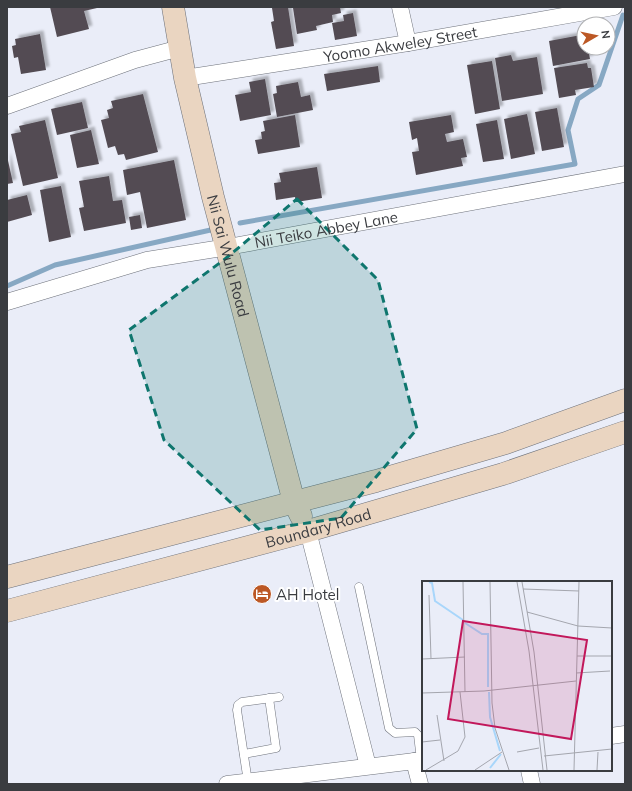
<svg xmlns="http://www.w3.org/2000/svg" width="632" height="791" font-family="Mulish,sans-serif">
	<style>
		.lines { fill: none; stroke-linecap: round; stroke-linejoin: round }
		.stream { stroke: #87a8c3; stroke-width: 5 }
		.building { fill: #534c53; filter: url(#shadow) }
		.lane-casing { stroke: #6e727b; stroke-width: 9 }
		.street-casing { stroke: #6e727b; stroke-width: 17 }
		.secondary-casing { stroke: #6e727b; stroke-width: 23 }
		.lane { stroke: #fff; stroke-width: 8 }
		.street { stroke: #fff; stroke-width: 16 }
		.secondary { stroke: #ead5c1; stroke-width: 22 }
		.marked { fill: #0f766e; fill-opacity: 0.2; stroke: #0f766e; stroke-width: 3; stroke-dasharray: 8 5; stroke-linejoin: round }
		.labels { text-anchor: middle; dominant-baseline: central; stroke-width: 4; stroke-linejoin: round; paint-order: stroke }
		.street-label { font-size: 15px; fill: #3a3c40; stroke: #fff }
		.poi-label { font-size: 15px; fill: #3a3c40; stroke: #fff; text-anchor: start }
		.inset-river { fill: none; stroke: #a8d6fb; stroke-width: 2 }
		.inset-road { fill: none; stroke: #a4a6ae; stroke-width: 1 }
		.view { fill: #c2185b; fill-opacity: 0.15; stroke: #c2185b; stroke-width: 2 }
		.inset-edge { fill: none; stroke: #3a3c40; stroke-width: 2 }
	</style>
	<defs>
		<filter id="shadow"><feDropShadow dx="3.5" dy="-3.5" stdDeviation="1" flood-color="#0004"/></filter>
	</defs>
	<rect width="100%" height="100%" fill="#eaedf8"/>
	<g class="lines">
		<!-- stream -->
		<g class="stream">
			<path d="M240 223 575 164 568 130 578 99 599 85 623 15"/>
			<path d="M7 286 55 265 215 229"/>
		</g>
	</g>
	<!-- building -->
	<g class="building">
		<path d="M50 7H96L97 8 84 11 89 29 57 37Z"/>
		<path d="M288 7 294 46 276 49 271 22 274 21 272 8Z"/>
		<path d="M340 7 341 13 332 15 333 22 316 26 317 30 297 34 293 8Z"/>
		<path d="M353 13 357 36 335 40 332 23 344 21 343 15Z"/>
		<path d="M40 34 46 70 21 74 18 57 14 58 12 46 16 45 15 39Z"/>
		<path d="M581 35 582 43H584V48H588L590 59 553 66 549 41Z"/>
		<path d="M511 55 513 61 537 57 543 94 502 101 495 58Z"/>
		<path d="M492 61 500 109 475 114 467 65Z"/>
		<path d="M587 63 588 68H591L594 87 575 90 576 95 559 98 554 68Z"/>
		<path d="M378 66 380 82 327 91 324 74Z"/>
		<path d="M265 79 271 115 240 121 235 95 251 92 249 82Z"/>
		<path d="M298 82 301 97 310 95 313 110 277 117 273 94 277 93 276 86Z"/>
		<path d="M143 94 158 152 126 160 124 154 118 155 115 146 108 148 101 120 109 118 107 110 113 108 111 101Z"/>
		<path d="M82 102 88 128 57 135 51 109Z"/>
		<path d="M557 108 564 147 542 151 535 112Z"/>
		<path d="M527 114 535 154 511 159 504 119Z"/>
		<path d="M295 115 300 147 258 154 255 140 262 139 261 132 265 131 263 121Z"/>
		<path d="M451 115 454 132 445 134 447 142 463 139 467 157 461 158 463 166 416 175 412 152 419 151 417 138 412 140 409 122Z"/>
		<path d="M45 120 58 178 23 186 11 134 21 132 19 126Z"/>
		<path d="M497 120 504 159 483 162 476 124Z"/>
		<path d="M91 130 99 164 77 168 70 135Z"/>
		<path d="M7 156 13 183 7 184Z"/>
		<path d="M174 160 186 220 147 228 140 192 127 195 123 170Z"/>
		<path d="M317 167 322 198 296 202 295 197 276 200 274 183 281 182 279 173Z"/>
		<path d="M109 176 113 201 122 200 126 223 84 231 79 208 84 207 79 181Z"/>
		<path d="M61 186 71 237 49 242 40 190Z"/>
		<path d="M27 195 32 215 7 222V200Z"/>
		<path d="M140 215 142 228 131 230 129 217Z"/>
	</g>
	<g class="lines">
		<defs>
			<g id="lane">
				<path d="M359 587 389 728 395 733 415 732 418 735 421 760"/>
				<path d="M244 754 276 748 269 698"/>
				<path d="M248 782 237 710 238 705 242 702 279 697"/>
			</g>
			<g id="street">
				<path d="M400 7 408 43"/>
				<path id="s1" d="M185 78 408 43 614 7"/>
				<path d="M7 106 135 60 180 48"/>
				<path id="s2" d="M7 302 147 260 228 247 625 174"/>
				<path d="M308 531 368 766"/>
				<path d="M611 736 625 734"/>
				<path d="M414 761 420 784"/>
				<path d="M529 770 532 784"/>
				<path d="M227 784 423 760"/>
			</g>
			<g id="secondary">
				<path id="s3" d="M173 7 185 78 213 197 294 502 301 516"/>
				<path d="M7 577 376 481 506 443 625 400"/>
				<path id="s4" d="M7 611 308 531 503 474 625 432"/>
			</g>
		</defs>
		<!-- lane casing -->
		<use href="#lane" class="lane-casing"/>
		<!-- street casing -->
		<use href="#street" class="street-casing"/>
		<!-- secondary casing -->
		<use href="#secondary" class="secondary-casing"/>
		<!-- lane -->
		<use href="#lane" class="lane"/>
		<!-- street -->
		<use href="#street" class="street"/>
		<!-- secondary -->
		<use href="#secondary" class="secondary"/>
	</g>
	<!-- marked area -->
	<path class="marked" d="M297 199 378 280 417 429 341 518 260 530 164 440 129 330 225 259Z"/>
	<!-- icons -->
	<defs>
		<symbol id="hotel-disc" viewBox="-11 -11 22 22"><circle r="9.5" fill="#bc5825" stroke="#fff"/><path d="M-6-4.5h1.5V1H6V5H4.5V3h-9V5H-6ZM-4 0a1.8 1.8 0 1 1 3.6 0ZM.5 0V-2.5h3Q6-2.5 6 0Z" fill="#fff"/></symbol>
	</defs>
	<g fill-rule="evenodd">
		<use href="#hotel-disc" x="251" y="583" width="22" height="22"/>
	</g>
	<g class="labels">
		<!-- street labels -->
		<g class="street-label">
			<text stroke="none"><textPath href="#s1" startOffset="218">Yoomo Akweley Street</textPath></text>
			<text stroke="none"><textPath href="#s2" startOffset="328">Nii Teiko Abbey Lane</textPath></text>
			<text stroke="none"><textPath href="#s3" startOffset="255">Nii Sai Wulu Road</textPath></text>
			<text stroke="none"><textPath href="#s4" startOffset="322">Boundary Road</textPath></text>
		</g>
		<!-- poi labels -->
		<g class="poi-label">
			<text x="276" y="594">AH Hotel</text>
		</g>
	</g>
	<!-- overview -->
	<g transform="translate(422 581)">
		<rect width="190" height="190" fill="#eaedf8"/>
		<path class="inset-river" d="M7 1 10 2 13 20 41 39M43 42 60 53H66V106M67 111 68 136 78 170M68 187 79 173"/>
		<path class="inset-road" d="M41 1 43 111M68 1 70 122 73 147 87 189M95 1 107 70 121 189M100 1 112 71 125 189M101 8 157 10M7 14 9 78M105 31 156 45 190 47M155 75H190M0 78 43 76M154 92 188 90M0 112 62 110 154 100M15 134 22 180M0 161 18 159M95 171 117 167M122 175 190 168M4 189 36 170 43 156 38 111M53 189 80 171M152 189 157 1M175 189 176 171"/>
		<path class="view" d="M41 40 165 59 149 158 26 138Z"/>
		<rect width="190" height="190" class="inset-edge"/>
	</g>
	<!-- border -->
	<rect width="632" height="791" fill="none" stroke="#3a3c40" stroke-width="16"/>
	<!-- north arrow -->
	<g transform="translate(596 36) rotate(81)"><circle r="19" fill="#ffffff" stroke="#b0b1b3"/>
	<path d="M0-3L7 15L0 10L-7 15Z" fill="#bc5825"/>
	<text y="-6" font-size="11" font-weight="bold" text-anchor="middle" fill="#3a3c40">N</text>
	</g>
</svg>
